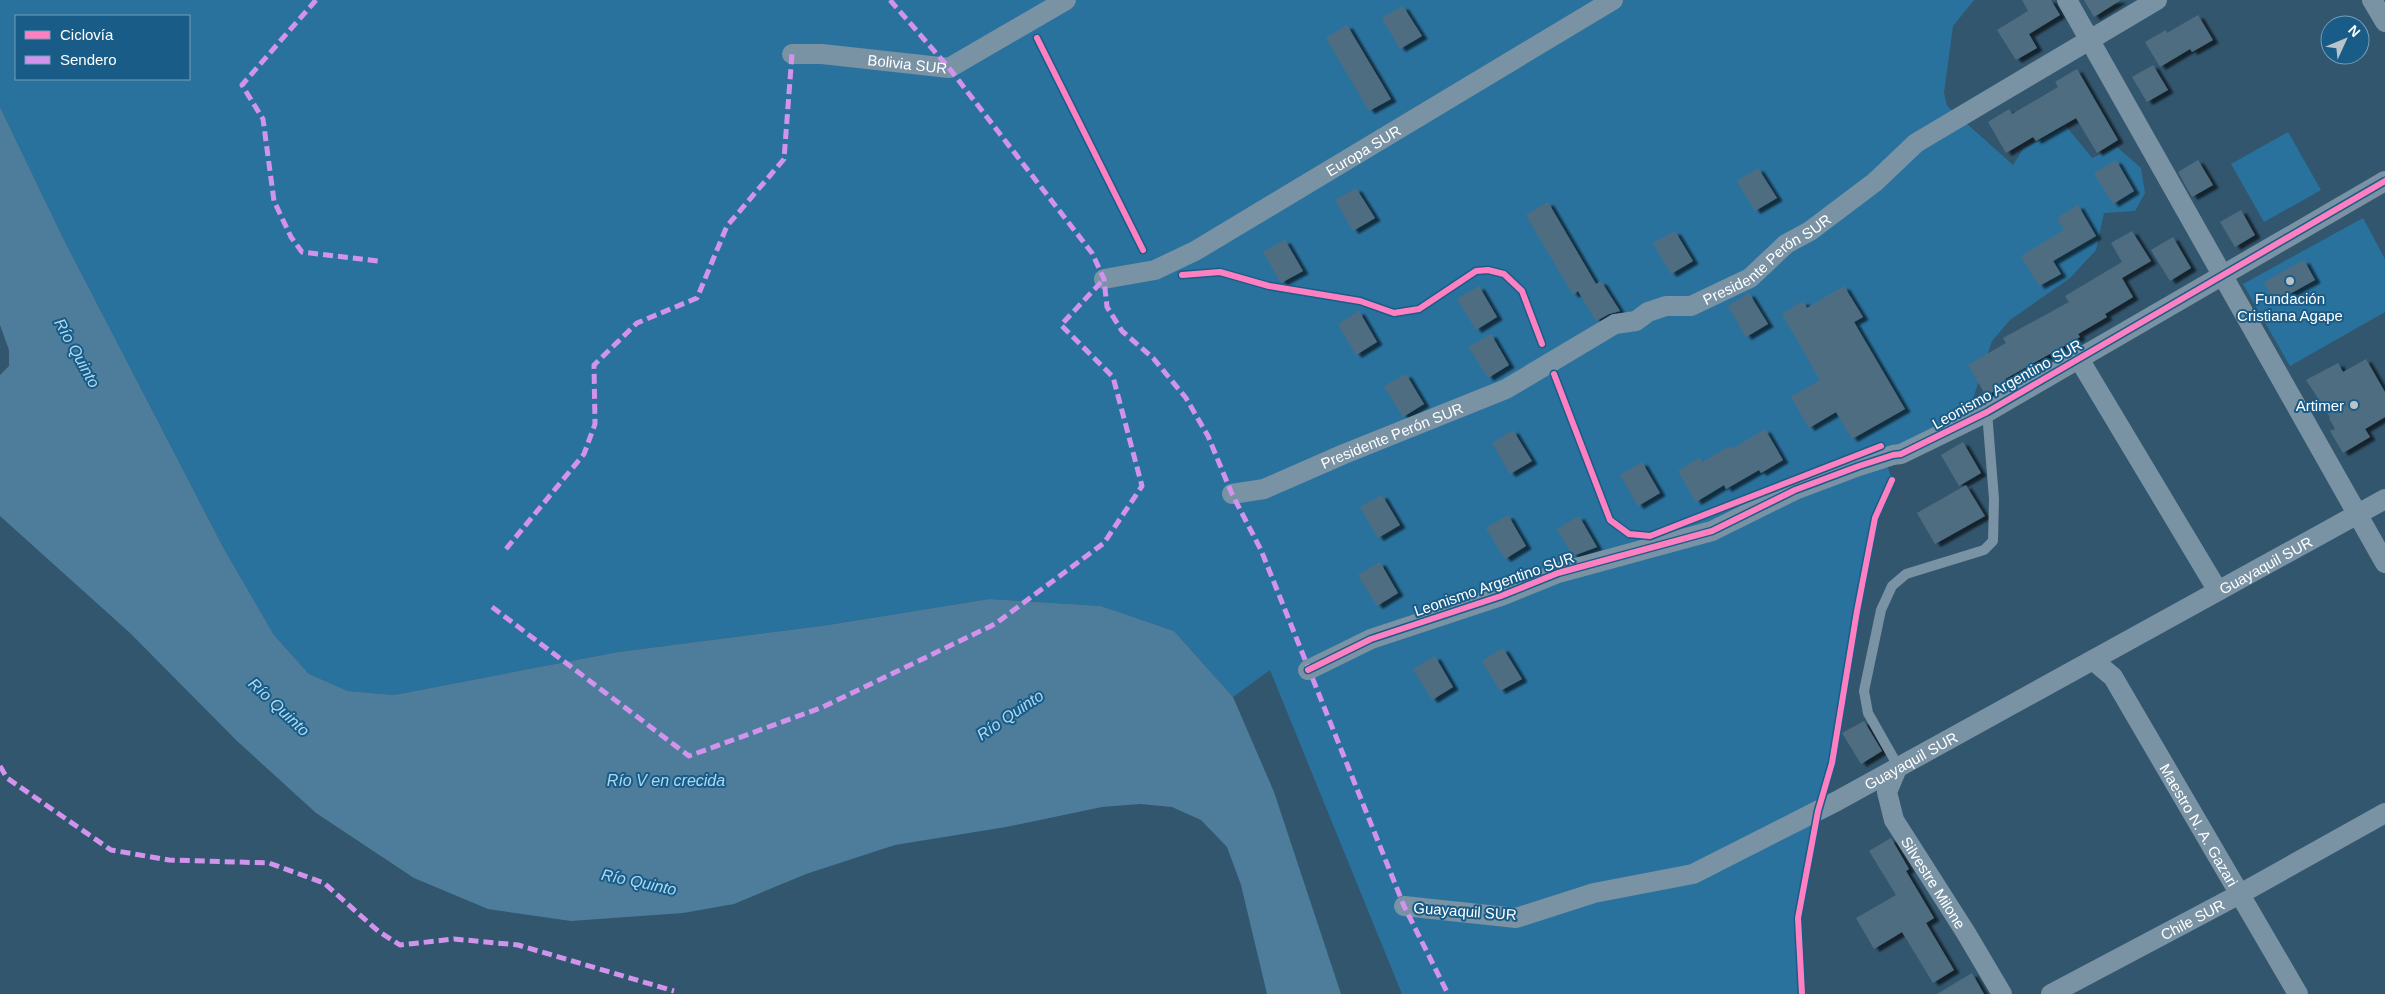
<svg xmlns="http://www.w3.org/2000/svg" width="2385" height="994" font-family="Helvetica,sans-serif">
	<style>
		.green { fill: #2a729e; fill-rule: evenodd }
		.water { fill: #4d7d9b }
		.building { fill: #506d80; filter: url(#shadow) }
		.lines { fill: none; stroke-linecap: round; stroke-linejoin: round }
		.service { stroke: #7992a4; stroke-width: 10 }
		.minor { stroke: #7992a4; stroke-width: 20 }
		.quiet { stroke: #d193ec; stroke-width: 5; stroke-dasharray: 10 5; stroke-linecap: butt }
		.cycleway-casing { stroke: #195c87; stroke-width: 9 }
		.cycleway { stroke: #ff80c0; stroke-width: 6 }
		.poi-dot { fill: #b7c4cc; stroke: #195c87; stroke-width: 2 }
		.labels { text-anchor: middle; dominant-baseline: central; stroke-width: 4; stroke-linejoin: round; paint-order: stroke }
		.street-label { font-size: 15px; fill: #fff; stroke: #195c87 }
		.poi-label { font-size: 15px; fill: #fff; stroke: #195c87 }
		.water-label { font-size: 16px; font-style: italic; fill: #acd9f4; stroke: #195c87 }
	</style>
	<defs>
		<filter id="shadow"><feDropShadow dx="5.5" dy="3" stdDeviation="1" flood-color="#0009"/></filter>
	</defs>
	<rect width="100%" height="100%" fill="#32566e"/>
	<!-- green -->
	<g class="green">
		<path d="M0 0H1974L1953 26 1944 93 1947 106 2013 165 2023 149 2066 126 2092 158 2117 147 2141 168 2145 193 2135 211 2104 213 2096 250 2070 278 2010 320 1992 341 1965 423 1893 455 1881 447 1892 480 1875 518 1857 611 1832 763 1818 811 1798 918 1802 994H1402L1270 670 1233 697 1174 631 1101 606 989 599 828 625 618 652 394 695 348 691 309 674 274 635 223 547 63 238 0 107ZM16 16H189V79H16Z"/>
		<path d="M2288 132 2321 190 2264 222 2231 164Z"/>
		<path d="M2363 218 2385 259V312L2290 366 2243 284Z"/>
	</g>
	<!-- water -->
	<path class="water" d="M0 107 63 238 223 547 274 635 309 674 348 691 394 695 618 652 828 625 989 599 1101 606 1174 631 1233 697 1274 792 1341 994H1267L1241 885 1227 847 1201 820 1172 807 1140 804 1102 807 1006 827 895 845 806 874 734 904 683 913 571 921 488 909 414 878 316 813 237 741 130 633 0 516V375L9 366V350L0 325Z"/>
	<!-- building -->
	<g class="building">
		<path d="M2022 0H2051L2060 15 2029 34 2037 48 2016 60 1997 30 2028 11Z"/>
		<path d="M2084 0H2121L2094 17Z"/>
		<path d="M1403 6 1422 36 1400 49 1382 18Z"/>
		<path d="M2198 15 2213 40 2192 52 2190 49 2160 67 2145 42 2166 30 2167 33Z"/>
		<path d="M1347 25 1391 99 1369 111 1326 38Z"/>
		<path d="M2153 65 2168 90 2147 102 2132 77Z"/>
		<path d="M2077 69 2118 140 2097 153 2076 118 2036 141 2033 137 2006 153 1988 122 2009 109 2012 114 2058 87 2055 82Z"/>
		<path d="M2116 160 2134 191 2113 204 2094 173Z"/>
		<path d="M2198 160 2213 185 2192 197 2178 172Z"/>
		<path d="M1758 168 1777 198 1755 211 1737 181Z"/>
		<path d="M1356 188 1375 218 1353 231 1335 200Z"/>
		<path d="M1548 202 1596 284 1601 281 1620 311 1609 314 1596 321 1578 291 1573 295 1526 215Z"/>
		<path d="M2078 205 2096 236 2053 261 2061 274 2039 286 2021 256 2064 230 2057 218Z"/>
		<path d="M2241 210 2255 235 2235 247 2220 222Z"/>
		<path d="M1675 231 1693 261 1671 274 1653 243Z"/>
		<path d="M2132 231 2151 261 2122 278 2133 297 2105 314 2107 317 2078 334 2080 337 2005 379 2008 383 1986 396 1968 365 2006 343 2003 338 2069 302 2065 296 2122 262 2111 243Z"/>
		<path d="M2173 237 2191 268 2170 281 2151 250Z"/>
		<path d="M1285 240 1303 271 1281 283 1263 252Z"/>
		<path d="M2304 260 2315 280 2275 302 2264 282Z"/>
		<path d="M1479 286 1497 317 1476 330 1457 299Z"/>
		<path d="M1844 286 1863 317 1854 322 1905 409 1852 439 1836 412 1809 428 1791 397 1820 380 1782 314 1803 301 1807 308Z"/>
		<path d="M1749 293 1768 324 1746 337 1728 306Z"/>
		<path d="M1359 311 1377 342 1356 355 1338 324Z"/>
		<path d="M1491 334 1509 365 1488 378 1469 347Z"/>
		<path d="M2366 359 2385 392V417L2365 429 2370 437 2343 453 2330 431 2335 429 2329 418 2330 417 2306 380 2338 363 2343 372Z"/>
		<path d="M1406 374 1424 404 1403 417 1384 386Z"/>
		<path d="M1765 429 1783 460 1761 473 1759 470 1726 489 1724 485 1696 502 1678 471 1699 458 1702 462 1730 446 1732 449Z"/>
		<path d="M1513 430 1532 461 1510 474 1492 443Z"/>
		<path d="M1963 442 1981 473 1959 486 1941 455Z"/>
		<path d="M1642 462 1660 493 1638 506 1620 475Z"/>
		<path d="M1966 485 1985 516 1935 544 1917 513Z"/>
		<path d="M1382 495 1400 525 1378 538 1360 507Z"/>
		<path d="M1508 515 1526 546 1505 559 1486 528Z"/>
		<path d="M1579 516 1597 547 1573 556 1557 529Z"/>
		<path d="M1380 562 1398 593 1377 606 1358 575Z"/>
		<path d="M1503 648 1522 679 1500 691 1482 661Z"/>
		<path d="M1435 656 1453 687 1432 700 1413 669Z"/>
		<path d="M1864 721 1882 751 1861 764 1842 733Z"/>
		<path d="M1891 838 1909 869 1906 871 1934 918 1926 923 1954 970 1933 983 1902 932 1874 949 1856 918 1896 895 1869 851Z"/>
		<path d="M1972 973 1984 994H1937Z"/>
	</g>
	<g class="lines">
		<!-- service -->
		<path class="service" d="M1898 766 1868 713 1864 691 1881 610 1892 586 1906 574 1984 550 1993 541 1994 499 1987 412"/>
		<!-- minor -->
		<g class="minor">
			<path d="M2067 0 2385 563"/>
			<path d="M2372 0 2385 22"/>
			<path id="s1" d="M792 54H822L949 68 1066 0"/>
			<path id="s2" d="M1104 279 1155 270 1195 251 1613 0"/>
			<path d="M2079 359 2218 591"/>
			<path id="s3" d="M1232 494 1264 489 1344 454 1506 389 1615 324 1636 321 1648 312 1666 306H1691L1750 278 1786 244 1810 231 1875 182 1916 143 2157 0"/>
			<path id="s4" d="M2094 661 2113 677 2298 994"/>
			<path d="M1308 670 1371 639 1501 596 1558 573 1712 531 1795 490 1859 466 1893 455 1901 454 1987 412 2385 181"/>
			<path id="s5" d="M1898 766 1887 792 1894 820 1966 933 2002 994"/>
			<path id="s6" d="M1404 906 1516 918 1594 893 1693 874 1837 801 2385 499"/>
			<path id="s7" d="M2051 994 2240 894 2385 813"/>
		</g>
		<!-- quiet -->
		<g class="quiet">
			<path d="M316 0 242 85 263 119 274 201 291 237 302 252 378 261"/>
			<path d="M890 0 949 68 1092 253 1104 279 1107 307 1122 331 1153 358 1186 398 1208 436 1232 494 1261 550 1404 906 1448 994"/>
			<path d="M506 549 584 454 595 424 594 365 637 323 697 298 727 226 784 159 792 54"/>
			<path d="M492 607 689 756 823 707 995 624 1104 543 1142 486 1113 377 1061 325 1104 279"/>
			<path d="M0 766 7 778 111 850 169 860 269 863 324 883 378 931 400 945 454 939 518 945 674 991"/>
		</g>
		<defs>
			<g id="cycleway">
				<path d="M1037 38 1143 250"/>
				<path d="M1182 275 1220 272 1269 286 1360 301 1394 313 1419 309 1476 271 1488 270 1504 274 1522 291 1542 344"/>
				<path d="M1554 374 1610 520 1629 534 1650 536 1881 446"/>
				<path d="M1308 670 1371 639 1501 596 1558 573 1712 531 1795 490 1859 466 1893 455 1901 454 1987 412 2385 181"/>
				<path d="M1802 994 1798 918 1818 811 1832 763 1857 611 1875 518 1892 480"/>
			</g>
		</defs>
		<!-- cycleway casing -->
		<use href="#cycleway" class="cycleway-casing"/>
		<!-- cycleway -->
		<use href="#cycleway" class="cycleway"/>
	</g>
	<!-- markers -->
	<g class="poi-dot">
		<circle cx="2290" cy="281" r="5"/>
		<circle cx="2354" cy="405" r="5"/>
	</g>
	<g class="labels">
		<!-- street labels -->
		<g class="street-label">
			<text stroke="none"><textPath href="#s1" startOffset="116">Bolivia SUR</textPath></text>
			<text stroke="none"><textPath href="#s2" startOffset="292">Europa SUR</textPath></text>
			<text stroke="none"><textPath href="#s3" startOffset="591">Presidente Perón SUR</textPath></text>
			<text transform="translate(2007 384) rotate(-29)">Leonismo Argentino SUR</text>
			<text stroke="none"><textPath href="#s3" startOffset="171">Presidente Perón SUR</textPath></text>
			<text stroke="none"><textPath href="#s6" startOffset="946">Guayaquil SUR</textPath></text>
			<text transform="translate(1494 584) rotate(-19)">Leonismo Argentino SUR</text>
			<text stroke="none"><textPath href="#s6" startOffset="541">Guayaquil SUR</textPath></text>
			<text stroke="none"><textPath href="#s4" startOffset="196">Maestro N. A. Gazari</textPath></text>
			<text stroke="none"><textPath href="#s5" startOffset="131">Silvestre Milone</textPath></text>
			<text transform="translate(1465 911) rotate(4)">Guayaquil SUR</text>
			<text stroke="none"><textPath href="#s7" startOffset="160">Chile SUR</textPath></text>
		</g>
		<!-- poi labels -->
		<g class="poi-label">
			<text x="2290" y="298">Fundación<tspan x="2290" dy="17">Cristiana Agape</tspan></text>
			<text x="2344" y="405" text-anchor="end">Artimer</text>
		</g>
		<!-- water labels -->
		<g class="water-label">
			<text transform="translate(77 353) rotate(61)">Río Quinto</text>
			<text transform="translate(279 707) rotate(43)">Río Quinto</text>
			<text transform="translate(1010 715) rotate(-34)">Río Quinto</text>
			<text x="666" y="780">Río V en crecida</text>
			<text transform="translate(639 882) rotate(12)">Río Quinto</text>
		</g>
	</g>
	<!-- legend -->
	<rect x="15" y="15" width="175" height="65" fill="#195c87" stroke="#759db7"/>
	<rect x="25" y="31" width="25" height="8" fill="#ff80c0" stroke="#759db7"/>
	<text x="60" y="40" font-size="15" fill="#ffffff">Ciclovía</text>
	<rect x="25" y="56" width="25" height="8" fill="#d193ec" stroke="#759db7"/>
	<text x="60" y="65" font-size="15" fill="#ffffff">Sendero</text>
	<!-- north arrow -->
	<g transform="translate(2345 40) rotate(46)"><circle r="24" fill="#195c87" stroke="#759db7"/>
	<path d="M0-4L9 19L0 12L-9 19Z" fill="#b7c4cc"/>
	<text y="-8" font-size="14" font-weight="bold" text-anchor="middle" fill="#ffffff">N</text>
	</g>
</svg>
